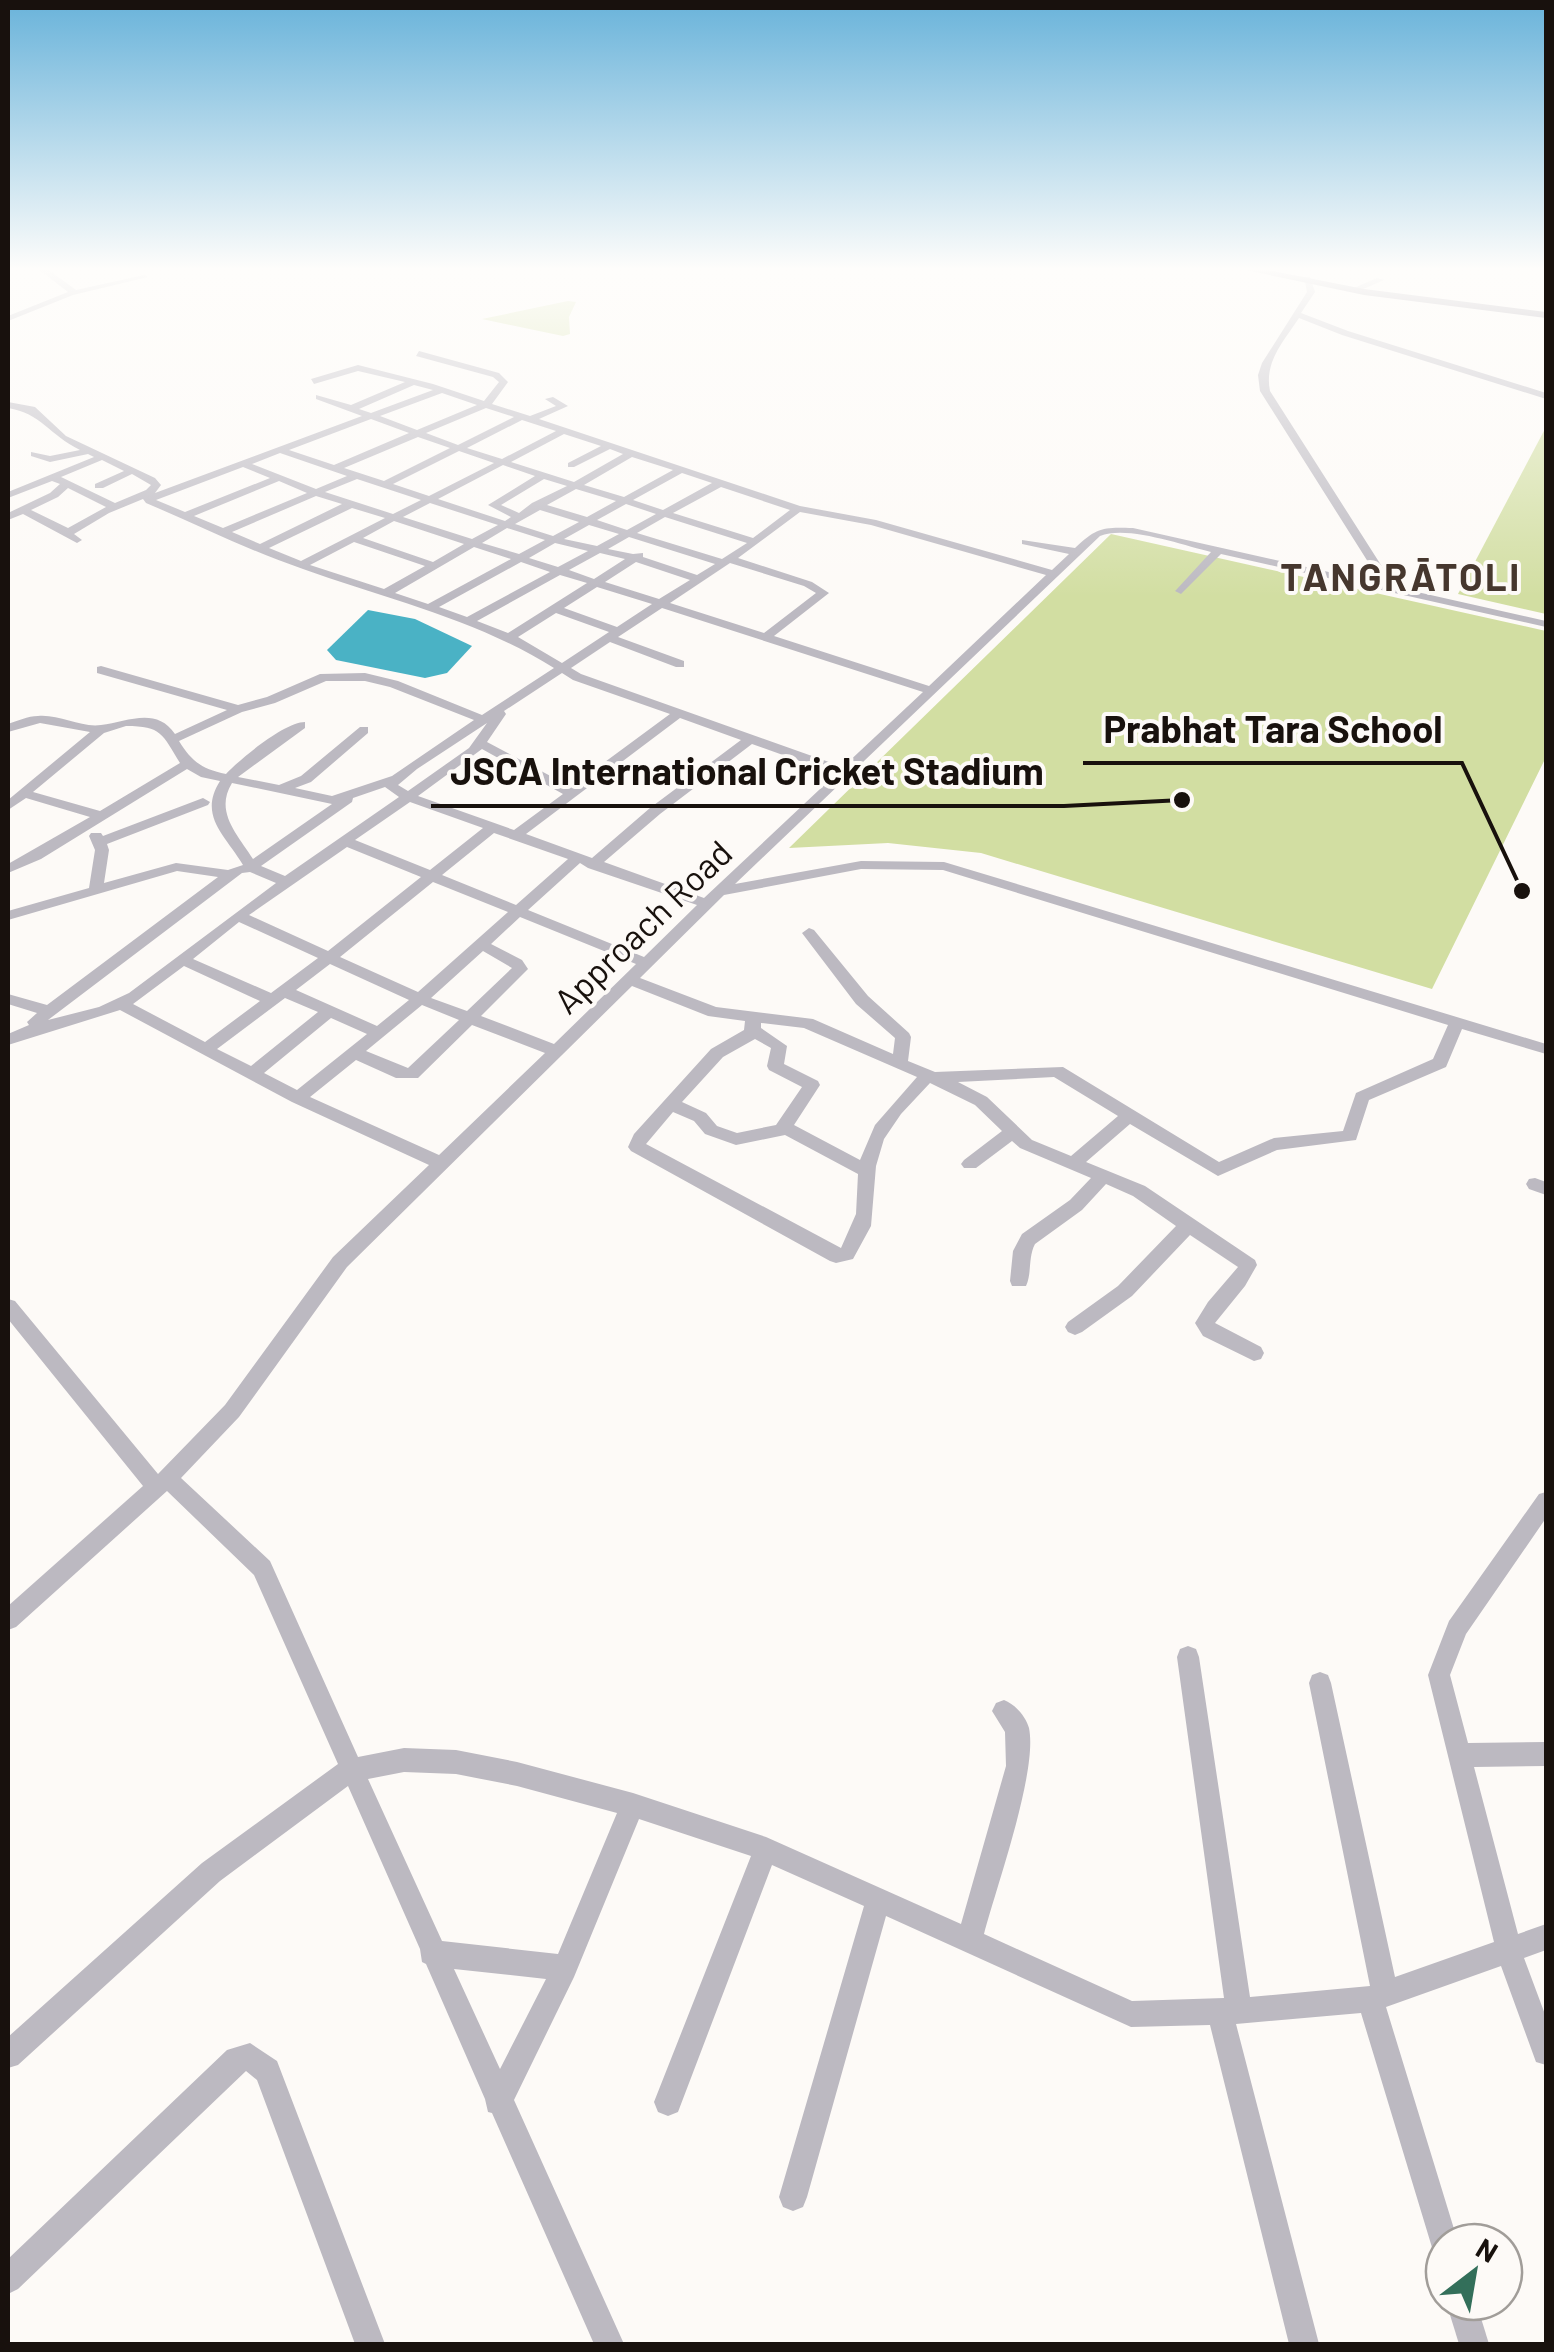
<svg xmlns="http://www.w3.org/2000/svg" width="1554" height="2352" font-family="Barlow,sans-serif">
	<style>
		.green { fill: #d2dea2 }
		.water { fill: #4ab2c5 }
		.lines { fill: none; stroke-linecap: round; stroke-linejoin: round }
		.minor { fill: #bcb9c1; fill-rule: evenodd }
		.major { fill: #898291; fill-rule: evenodd }
		.labels { text-anchor: middle; dominant-baseline: central; stroke-width: 8; stroke-linejoin: round; paint-order: stroke }
		.street-label { font-size: 35px; fill: #18110d; stroke: #fdfaf7 }
		.far-district-label { font-size: 38px; font-weight: bold; letter-spacing: 2.5px; fill: #46372e; stroke: #fdfaf7 }
		.leader { fill: none; stroke: #18110d; stroke-width: 4 }
		.callout-dot { fill: #18110d; stroke: #fdfaf7; stroke-width: 4 }
		.callout-label { font-size: 38px; text-anchor: middle; font-weight: bold; fill: #18110d; stroke: #fdfaf7; stroke-width: 8; stroke-linejoin: round; paint-order: stroke }
	</style>
	<rect width="100%" height="100%" fill="#fdfaf7"/>
	<!-- green -->
	<g class="green">
		<path d="M568 301 576 302 569 317 570 334 563 336 482 319Z"/>
		<path d="M1546 427V614L1458 594Z"/>
		<path d="M1111 534 1546 631V757L1432 989 981 853 888 843 789 848Z"/>
	</g>
	<!-- water -->
	<path class="water" d="M368 610 415 619 472 646 447 673 425 678 336 660 327 650Z"/>
	<g class="lines">
		<!-- minor -->
		<g class="minor">
			<path d="M37 268H46L76 290 144 275 148 277 73 295 8 321V316L68 292Z"/>
			<path d="M1304 277H1310L1315 292 1301 313 1348 331 1546 393V399L1543 398 1342 335 1299 318C1283 342 1264 362 1270 391L1395 587 1546 621V627L1221 554 1181 594 1175 591 1177 589 1211 552C1182 545 1127 525 1100 536L735 884 861 861 944 862 1546 1044V1054L1462 1029 1446 1067 1369 1100 1356 1140 1277 1150 1218 1176 1130 1124 1086 1162 1145 1186 1255 1260 1257 1265 1245 1286 1215 1323 1261 1347 1264 1353 1261 1359 1254 1361 1203 1336 1195 1323 1208 1302 1238 1267 1190 1235 1132 1296 1082 1332 1075 1335 1068 1332 1065 1327 1068 1322 1118 1286 1176 1226 1133 1196 1106 1184 1082 1210 1035 1244C1028 1257 1032 1273 1026 1286H1012L1010 1281 1013 1251 1022 1234 1070 1200 1091 1178 1020 1148 1012 1141 976 1168H964L961 1164 964 1160 1002 1131 975 1105 930 1083 901 1114 884 1139 876 1166 871 1226 853 1259 836 1263 830 1261 631 1151 628 1147 634 1134 711 1049 744 1030 745 1021 708 1016 632 986 347 1267 239 1417 181 1478 270 1561 358 1757 404 1748 456 1750 517 1762 633 1793 766 1837 961 1924 1006 1766 1005 1732 992 1711 996 1703 1004 1700C1015 1704 1026 1717 1029 1728 1038 1771 996 1888 984 1934L1132 2001 1224 1998 1177 1657 1180 1649 1188 1646 1196 1649 1199 1657 1250 1997 1370 1986 1309 1683 1312 1675 1320 1672 1328 1675 1331 1683 1395 1977 1494 1942 1428 1675 1449 1621 1539 1494 1546 1492V1518L1466 1634 1450 1675 1468 1743 1546 1742V1766L1474 1767 1518 1934 1546 1924V1950L1524 1958 1546 2017V2065L1536 2062 1501 1966 1386 2007 1458 2242H1444V2259L1434 2254 1361 2013 1236 2024 1319 2344H1289L1210 2025 1131 2027 886 1916 807 2197 803 2207 793 2211 783 2207 779 2197 864 1906 772 1865 678 2112 668 2116 658 2112 654 2102 751 1856 639 1819 574 1977 514 2100 624 2344H594L492 2113 488 2112 485 2099 426 1964 422 1962 420 1949 348 1786 220 1881 18 2065 8 2068V2037L202 1863 338 1764 254 1575 167 1491 16 1627 8 1630V1606L143 1486 8 1319V1299L15 1301 158 1474 225 1405 333 1257 429 1165 292 1102 120 1010 8 1045V1034L29 1025 27 1022 37 1013 8 1004V994L47 1005 218 877 177 871 8 920V911L89 888 95 850 89 836 91 833H101L103 836 203 798 210 802 208 805 107 844 109 850 104 883 176 863 228 870 243 865C225 835 198 816 220 781L201 777 187 769 41 859 8 873V864L90 817 26 798 8 810V800L90 732 40 723 8 732V724C17 721 28 716 38 716 59 714 81 728 101 725 127 722 156 706 175 734L227 710 97 673V667L101 666 238 705 267 697 320 674 365 673 398 681 482 715 554 668C478 620 387 599 303 569 250 551 198 525 146 503L143 499 109 513 74 534 82 540 77 543 23 514 8 520V513L50 493 60 484 52 481 8 498V492L94 457 88 454 50 462 31 456V452L50 456 80 450C49 435 41 413 8 408V402L35 407 66 436 155 478 161 485 155 493 362 416 316 399V395L351 405 405 382 358 371 314 384 311 379 358 365 433 384 484 401 499 382 493 377 416 356 419 351 499 373 508 382 492 404 530 416 556 406 545 399 553 397 568 406 539 419 800 506 876 520 1052 570 1069 554 1022 544V540L1075 548C1097 527 1103 527 1133 528L1382 584 1260 391 1258 375 1262 363 1307 292ZM414 385 433 390 371 413 359 409ZM442 393 477 405 417 430 380 416ZM486 408 514 417 458 445 426 433ZM371 419 409 433 334 465 289 450ZM522 420 556 431 502 459 467 448ZM564 434 601 446 568 463V467H574L610 449 623 454 574 482 511 462ZM418 437 450 448 384 481 344 468ZM459 451 494 463 429 496 393 484ZM280 453 347 476 316 489 252 464ZM632 457 673 470 624 497 584 485ZM102 460 124 471 95 484V488H103L132 474 151 485 146 490 115 503 61 477ZM503 465 535 476 488 505 511 517 505 521 438 499ZM243 467 270 478 185 512 156 500ZM682 473 712 483 663 510 633 500ZM357 479 421 500 393 514 325 492ZM544 479 567 486 532 503 519 513 501 505ZM279 481 307 493 223 528 194 516ZM721 487 790 510 753 538 673 513ZM68 488 106 507 68 528 31 510 58 497ZM576 489 616 501 587 517 547 505ZM316 496 342 504 260 544 232 532ZM430 503 498 525 472 539 403 517ZM626 504 656 514 627 530 597 520ZM352 508 385 518 301 561 269 548ZM540 510 579 522 553 536 515 524ZM800 512 871 525 1046 575 929 686 774 636 829 593 812 582 738 558ZM665 517 747 543 722 559 637 533ZM394 521 464 544 433 562 363 538ZM589 525 619 534 597 546 564 539ZM507 528 545 540 519 554 482 543ZM629 537 715 564 697 575 643 557V553L633 554 608 549ZM354 542 425 566 384 589 310 565ZM555 543 588 551 558 567 529 558ZM474 547 511 559 428 604 395 593ZM600 553 625 559 594 579 569 570ZM521 562 550 572 467 617 439 607ZM636 562 690 580 659 599 605 582ZM730 563 804 586 816 593 764 633 670 603ZM560 575 587 583 508 633 477 621ZM597 587 652 604 617 627 564 608ZM662 608 923 692 843 767 581 674 571 668 610 642 676 667H684V661L618 637ZM556 613 609 632 562 663 518 637ZM562 673 573 680 670 714 571 787 487 742 506 714 504 711ZM326 681H365L390 687 474 720 392 776 332 796 295 788 311 782 368 733V727H360L301 776 279 785 238 777 305 728V722C285 722 241 758 226 774 202 769 192 762 179 741L242 712 275 703ZM680 718 741 740 650 808 592 858 526 834ZM487 723 469 748 408 791 398 785 417 769ZM126 726C162 726 162 734 180 763L100 811 33 792 104 733ZM752 744 836 774 704 898 604 862 660 814ZM482 749 563 794 514 830 418 796ZM232 783 332 804 253 859C238 835 214 812 232 783ZM385 787 399 797 285 876 261 866 352 802 353 798ZM410 802 483 828 430 870 355 840ZM494 833 568 859 516 905 442 875ZM347 847 421 877 328 951 249 915ZM580 863 588 868 697 905 644 957 528 910ZM861 869 943 870 1448 1025 1433 1059 1356 1093 1343 1131 1274 1138 1219 1162 1063 1067 935 1072 908 1061 911 1037 909 1033 868 996 814 930 809 928 802 933 856 1004 895 1038 893 1054 813 1019 716 1007 640 978 724 895ZM250 872 276 883 129 993 99 1007 48 1020 242 873ZM433 882 508 912 418 992 340 957ZM520 917 636 964 554 1044 481 1016 528 969 522 960 491 944ZM239 922 318 958 271 993 193 959ZM483 951 512 968 467 1011 431 998ZM330 964 409 1000 377 1026 296 990ZM184 966 260 1001 205 1042 133 1004ZM285 998 318 1012 251 1066 217 1049ZM422 1005 459 1020 408 1068 366 1051ZM331 1018 367 1034 297 1090 264 1073ZM761 1023 804 1028 917 1077 875 1125 860 1160 794 1125 820 1085 818 1081 784 1064 787 1046 761 1028ZM472 1025 545 1053 439 1155 310 1097 356 1060 396 1078H418ZM755 1039 771 1048 767 1066 769 1070 802 1087 776 1125 737 1133 717 1126 706 1113 682 1102 723 1057ZM1054 1077 1118 1116 1071 1156 1032 1140 987 1097 958 1082ZM673 1112 694 1121 705 1134 736 1145 785 1135 858 1174 856 1214 841 1248 646 1144ZM404 1772 456 1774 517 1786 617 1813 558 1954 442 1941 368 1779ZM454 1969 546 1979 500 2069Z"/>
			<path d="M1377 278 1384 280 1361 290 1354 288Z"/>
			<path d="M1535 1178 1546 1182V1195L1529 1189 1526 1184 1529 1179Z"/>
			<path d="M250 2043 277 2061 385 2344H355L257 2080 246 2071 18 2289 8 2294V2259L227 2050Z"/>
			<path d="M1446 2302H1476L1489 2344H1459Z"/>
		</g>
		<!-- major -->
		<path class="major" d="M1236 268H1257L1364 289 1546 312V318L1364 295Z"/>
	</g>
	<!-- sky -->
	<linearGradient id="sky" x2="0" y2="1"><stop stop-color="#69b3da"/><stop offset="0.45" stop-color="#fefdfb"/><stop offset="1" stop-color="#fefdfb" stop-opacity="0"/></linearGradient>
	<rect width="1554" height="597" fill="url(#sky)"/>
	<g class="labels">
		<!-- street labels -->
		<g class="street-label">
			<text transform="translate(642 926) rotate(-44)">Approach Road</text>
		</g>
		<!-- far-district labels -->
		<g class="far-district-label">
			<text x="1401" y="576">TANGRĀTOLI</text>
		</g>
	</g>
	<!-- callouts -->
	<path class="leader" d="M1522 891L1462 763H1083M1182 800L1064 806H431"/>
	<g class="callout-dot">
		<circle cx="1522" cy="891" r="10"/>
		<circle cx="1182" cy="800" r="10"/>
	</g>
	<g class="callout-label">
		<text x="1273" y="743">Prabhat Tara School</text>
		<text x="747" y="785">JSCA International Cricket Stadium</text>
	</g>
	<!-- border -->
	<rect width="1554" height="2352" fill="none" stroke="#18110d" stroke-width="20"/>
	<!-- north arrow -->
	<g transform="translate(1474 2272) rotate(31)"><circle r="48" fill="#fdfaf7" stroke="#a19d99" stroke-width="2.5"/>
	<path d="M0-8L18 38L0 25L-18 38Z" fill="#336f5a"/>
	<text y="-15" font-size="28" font-weight="bold" text-anchor="middle" fill="#18110d">N</text>
	</g>
</svg>
